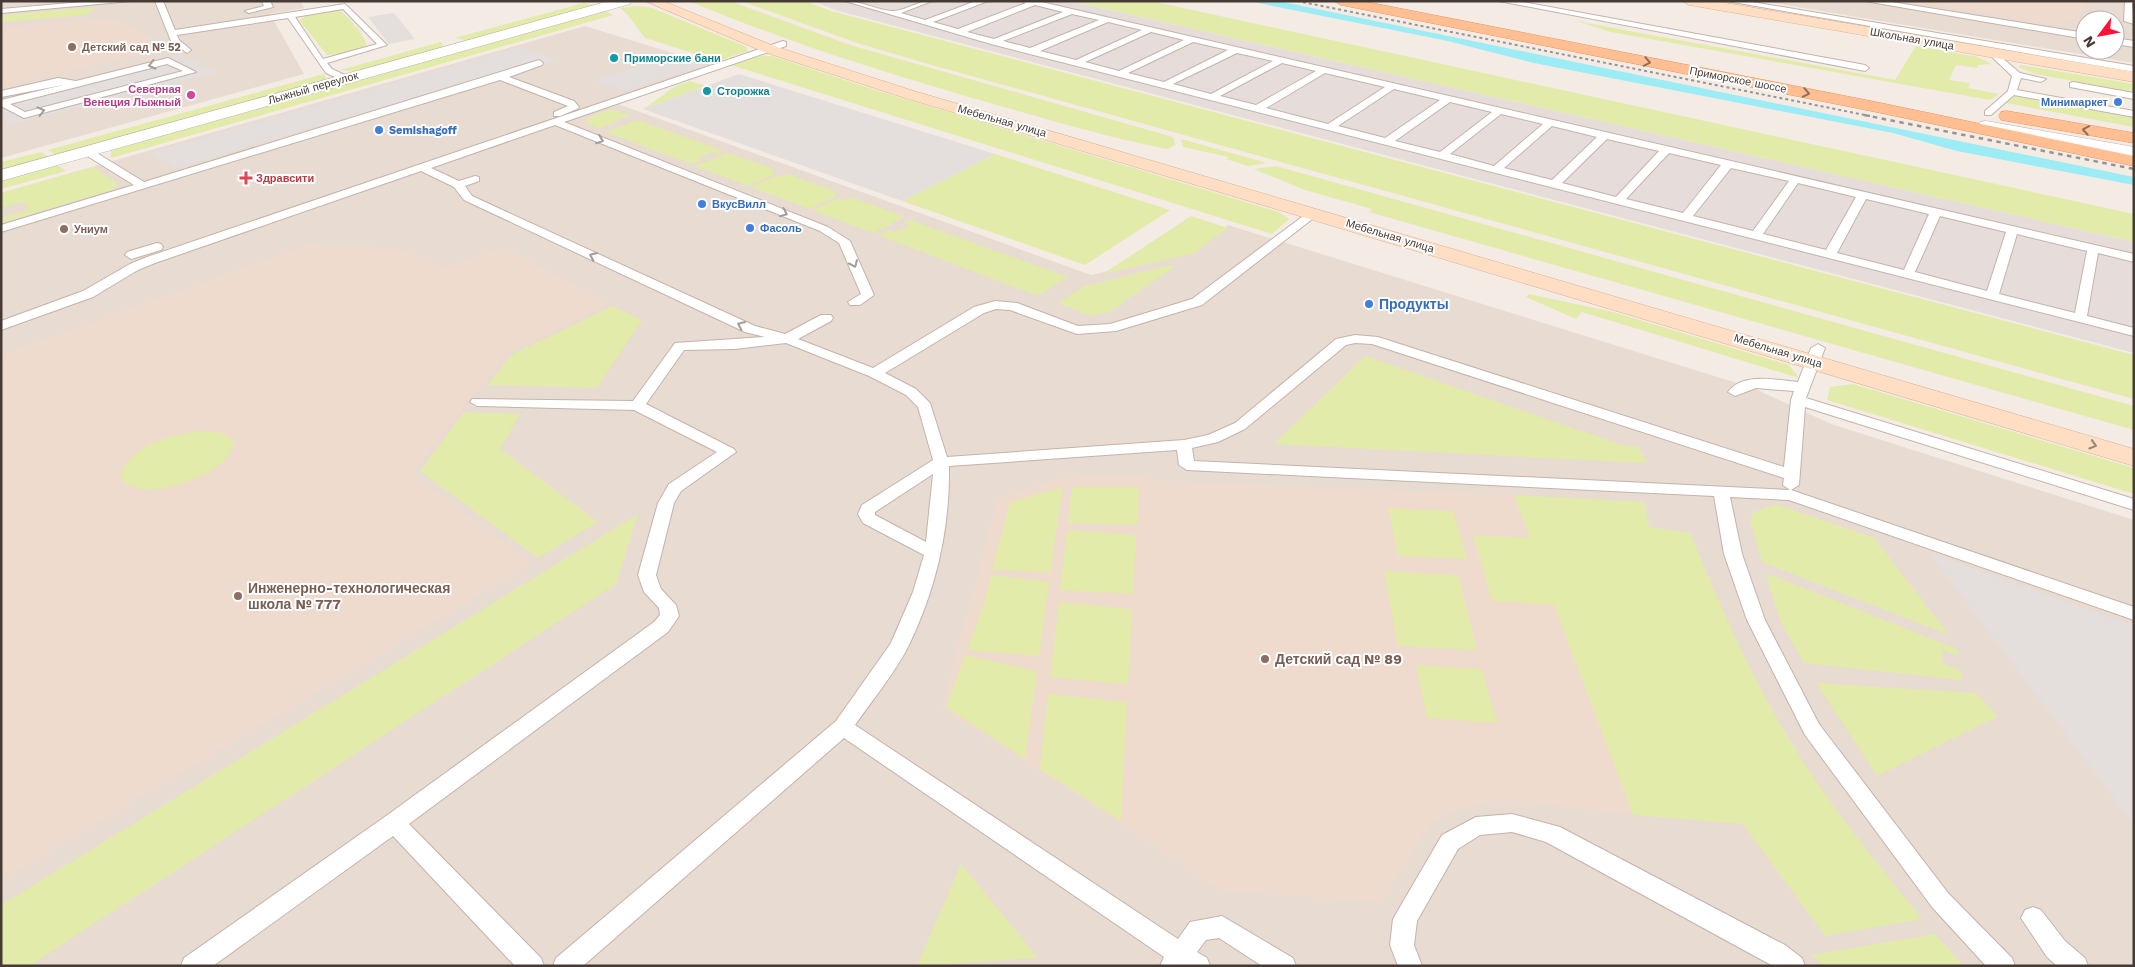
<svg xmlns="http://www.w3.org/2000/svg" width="2135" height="967" font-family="'Work Sans',sans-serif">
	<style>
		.residential { fill: #e8dbd2; fill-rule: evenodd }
		.industrial { fill: #e6ddda }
		.education { fill: #eedbcd }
		.green { fill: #e2ebaa }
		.parking { fill: #e4dfdd }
		.water { fill: #9cecf5 }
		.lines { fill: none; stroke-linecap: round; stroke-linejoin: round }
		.lane-casing { stroke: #c3b3aa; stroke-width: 2 }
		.street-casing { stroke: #c3b3aa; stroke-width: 1 }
		.secondary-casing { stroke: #dab193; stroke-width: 1 }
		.primary-casing { stroke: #ec945b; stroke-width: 1 }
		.lane { fill: #fff; fill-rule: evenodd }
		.street { fill: #fff; fill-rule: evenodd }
		.secondary { fill: #ffdec3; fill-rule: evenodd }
		.primary { fill: #ffbf92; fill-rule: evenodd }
		.rail-far1 { stroke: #959595; stroke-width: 2; stroke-dasharray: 3 3; stroke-linecap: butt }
		.rail { stroke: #959595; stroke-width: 2.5; stroke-dasharray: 4.5 4.5; stroke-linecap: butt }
		.oneway { stroke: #906f5a }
		.oneway2 { stroke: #a29c9a }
		.oneway3 { stroke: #998474 }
		.education-dot { fill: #8d6e63; stroke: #fff; stroke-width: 2 }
		.culture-dot { fill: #0f9aa8; stroke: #fff; stroke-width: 2 }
		.hotel-dot { fill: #d1479c; stroke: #fff; stroke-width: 2 }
		.shop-dot { fill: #3f7fe0; stroke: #fff; stroke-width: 2 }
		.health-dot { fill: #e0444e; stroke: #fff; stroke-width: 2 }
		.labels { text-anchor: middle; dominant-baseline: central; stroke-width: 4; stroke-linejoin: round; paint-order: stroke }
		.far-street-label { font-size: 11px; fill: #463a34; stroke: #fff }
		.far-education-label { font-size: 11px; font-weight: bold; fill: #785e54; stroke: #fff; text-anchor: start }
		.far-culture-label { font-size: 11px; font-weight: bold; fill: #0d838f; stroke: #fff; text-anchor: start }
		.far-hotel-label { font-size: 11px; font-weight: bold; fill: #b23c85; stroke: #fff; text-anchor: end }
		.far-shop-label { font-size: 11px; font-weight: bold; fill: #366cbe; stroke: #fff; text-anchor: start }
		.far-health-label { font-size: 11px; font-weight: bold; fill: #be3a42; stroke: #fff; text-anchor: start }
		.shop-label { font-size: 14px; font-weight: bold; fill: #366cbe; stroke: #fff; text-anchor: start }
		.education-label { font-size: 14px; font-weight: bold; fill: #785e54; stroke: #fff; text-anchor: start }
	</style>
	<rect width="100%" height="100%" fill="#f4ebe5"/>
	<!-- residential -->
	<g class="residential">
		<path d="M1 1H301L304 8 270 14 304 74 1 158Z"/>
		<path d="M1761 1H2134V63ZM2085 20H2115V50H2085Z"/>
		<path d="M585 26 721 68 618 104 1091 275 1187 253 1228 225 1753 388 1831 424 2134 520V966H1V193Z"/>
	</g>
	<!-- industrial -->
	<path class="industrial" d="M813 1H1070L2134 242V353L835 10Z"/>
	<!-- education -->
	<g class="education">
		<path d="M1907 1H2086L2079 19 2053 24Z"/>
		<path d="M114 19 152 38 134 56 1 87V28Z"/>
		<path d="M308 245 398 248 443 269 502 247 609 304 507 353 411 473 531 563 1 880V356Z"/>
		<path d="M1149 475 1150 481 1514 495 1633 815 1529 802 1490 801 1454 810 1429 824 1380 902 1220 890 1178 860 942 708 998 498 1061 478Z"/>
	</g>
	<!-- green -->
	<g class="green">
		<path d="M689 1H730L850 45 1173 137 1175 145 1167 149C1102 136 1040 117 976 99 879 71 782 40 689 1Z"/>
		<path d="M741 1H805L831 11 2134 355V399L932 65 857 43Z"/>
		<path d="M1070 1H1151L2134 214V242Z"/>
		<path d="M584 3 596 5 469 41 455 38Z"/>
		<path d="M638 6 652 8 745 46 748 51 718 61 645 38 627 14 620 8Z"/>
		<path d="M96 7 87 15 1 22V15Z"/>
		<path d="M338 9C346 14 367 37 366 46L340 54 327 55 299 20 310 14Z"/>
		<path d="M606 11 613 15 111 158V150Z"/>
		<path d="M1576 21 1895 80 1916 46 1978 57 1991 64 1978 65 1977 68 1956 65 1949 80 1970 83 1968 88 1999 94 1990 100 1611 32Z"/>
		<path d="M441 42 443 45 441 49 357 72 340 70Z"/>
		<path d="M760 56H772L869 88 1279 212 1289 219 1272 234 731 65Z"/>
		<path d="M2021 65 2134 84V92L2035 74 2018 67Z"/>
		<path d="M324 74 327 80 56 155 48 150Z"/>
		<path d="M690 81 706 86 643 109 676 86Z"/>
		<path d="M2015 96 2134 118V127L2006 103Z"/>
		<path d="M610 109 629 115 599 129 585 122 590 117Z"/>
		<path d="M638 120 724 151 717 154 712 152 698 158 702 160 691 164 606 132Z"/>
		<path d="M1181 139 1267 163 1248 166 1226 159 1229 157 1183 147Z"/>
		<path d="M41 152 49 157 1 170V162Z"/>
		<path d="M728 153 776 170 771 173 774 174 748 186 695 166Z"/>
		<path d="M995 154 1170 210 1085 265 902 201Z"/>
		<path d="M57 165 66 171 1 189V181Z"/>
		<path d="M1276 166 2134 406V430L1369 212 1372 209 1305 190 1254 169Z"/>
		<path d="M93 167 119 184 112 190 1 223V218L30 209 22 202 1 208V193Z"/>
		<path d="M788 174 837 192 833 195 837 196 809 209 751 187 778 175 782 177Z"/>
		<path d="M850 197 905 217 873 233 812 210 839 198 845 200Z"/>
		<path d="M1191 216 1228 228 1192 254 1103 274Z"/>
		<path d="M910 220 1068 277 1038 296 878 235 889 230 895 232 909 226 904 223Z"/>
		<path d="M1171 265 1176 266 1109 312 1092 316 1058 303 1085 286Z"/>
		<path d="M1529 294 1613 312 1789 365 1799 378 1582 312 1576 319 1526 297Z"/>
		<path d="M612 306 642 320 597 388 488 385 511 355Z"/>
		<path d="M1365 356 1622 445 1638 447 1647 463 1274 444Z"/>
		<path d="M1853 384 2134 468V494L1827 400 1830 387Z"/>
		<path d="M464 412 520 414 500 449 598 522 538 558 420 471Z"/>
		<path d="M201 431C213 431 224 431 233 441V448C229 455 225 461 218 466 198 482 136 504 120 476 129 444 172 435 201 431Z"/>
		<path d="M1063 487 1050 572 992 570 1010 502Z"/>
		<path d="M1072 487H1139L1137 525 1068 523Z"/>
		<path d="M1514 495 1644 502 1649 527 1690 533C1720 605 1750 676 1791 742 1829 805 1876 862 1922 919L1825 936 1743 824 1633 815 1554 605 1492 601 1473 535 1530 538Z"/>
		<path d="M1776 504 1874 538 1949 635 1762 562 1750 520 1754 512Z"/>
		<path d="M1388 508 1453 511 1467 559 1398 556Z"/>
		<path d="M638 514 616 584 29 966H1V905Z"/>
		<path d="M1067 530 1136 535 1133 594 1060 590Z"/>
		<path d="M1384 571 1458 575 1477 650 1398 646Z"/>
		<path d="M1766 573 1957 649 1958 656 1943 650 1941 662 1961 671 1962 680 1804 663 1780 621Z"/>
		<path d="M991 575 1049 582 1039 656 967 650 983 607Z"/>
		<path d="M1059 602 1132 609 1128 684 1050 677Z"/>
		<path d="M965 655 1037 671 1025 759 946 707Z"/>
		<path d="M1416 665 1482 669 1497 723 1427 718Z"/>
		<path d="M1816 683 1976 693 1998 716 1877 776Z"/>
		<path d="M1048 694 1127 702 1121 821 1040 769Z"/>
		<path d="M961 864 1038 958 917 966Z"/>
		<path d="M1935 934 1964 966H1824L1811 955Z"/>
	</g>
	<!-- parking -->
	<g class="parking">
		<path d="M393 13H394L415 39 389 44 368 17Z"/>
		<path d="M519 47 557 60 522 70 514 67 177 168 149 153Z"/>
		<path d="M181 55 217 72 12 124 1 119V98Z"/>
		<path d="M673 55 703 65 624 91 594 81Z"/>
		<path d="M739 74 995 154 902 201 643 109Z"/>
		<path d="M1930 553 2134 626V824Z"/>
	</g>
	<!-- water -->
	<path class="water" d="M1248 1 1283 2 2134 177V185L1957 151 1893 133 1534 63 1448 41Z"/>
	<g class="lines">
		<defs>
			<g id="lane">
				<path d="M94 1H131L1 13V9Z"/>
				<path d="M155 1H163L175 30 345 4 387 45 327 63 332 69 349 77V81L346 82 326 73 288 18 177 35 179 40 191 50 187 53 171 41ZM343 9 377 44 323 59 295 17Z"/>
				<path d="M262 1H270L273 7 249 13 245 11 264 6Z"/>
				<path d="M845 1C862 1 879 11 893 11 905 11 917 1 932 1L901 13 925 20 976 1H988L933 22 958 29 1026 3 1022 1H1037L2134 254V262L2098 253 2087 316 2134 328V336L991 44ZM1035 5 1063 12 994 39 967 32ZM1072 14 1099 20 1030 48 1003 41ZM1108 22 1142 30 1076 60 1040 51ZM1151 32 1184 40 1119 71 1085 62ZM1193 42 1228 50 1164 82 1128 73ZM1237 53 1273 61 1211 94 1173 84ZM1282 63 1316 71 1256 105 1220 96ZM1325 73 1385 87 1328 124 1266 108ZM1394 89 1440 100 1385 138 1338 126ZM1450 102 1492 112 1440 152 1395 141ZM1501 114 1543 124 1494 166 1450 154ZM1552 126 1597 137 1552 180 1504 168ZM1607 139 1659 151 1616 197 1562 183ZM1669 153 1721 165 1683 213 1626 199ZM1731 168 1789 181 1753 231 1693 216ZM1798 183 1856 197 1826 250 1763 234ZM1866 199 1929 214 1904 270 1837 253ZM1940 216 2006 232 1987 291 1915 272ZM2017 234 2087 251 2075 313 1999 294Z"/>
				<path d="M1499 1H1517L1865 65 1869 68 1865 71Z"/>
				<path d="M1727 1H1746L2134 66V72Z"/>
				<path d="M1865 1H1885L2085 33V39Z"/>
				<path d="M2125 1H2134L2132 4 2134 24 2124 21Z"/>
				<path d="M2115 38 2134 41V47L2115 44Z"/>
				<path d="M783 41 786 42V46L564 122 828 227 850 241 874 295 860 305H850L848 302 861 294 839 243 820 231 555 125 431 168 459 181 475 176 479 177V181L465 186 472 196 755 326 785 334 821 315H831L833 318 831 321 798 339 873 368 974 307 995 301 1017 303 1078 326 1110 324 1192 299 1310 211H1318L1320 213 1202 305 1116 331 1077 334 1010 310 996 309 984 313 885 373 916 389 930 403 947 457 1184 440 1208 435 1235 423 1336 339 1355 335 1378 337 1784 467 1791 400 1794 391 1756 388 1735 396 1728 392C1742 372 1776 380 1798 382L1811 348 1818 344 1825 348 1806 398 2134 499V510L1805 407 1799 485 1791 490 2134 607V620L1789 500 1730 497 1742 554 1765 620 1819 724 1948 893 2012 958 2015 966H1986L1932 907 1805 735 1747 620 1724 554 1714 496 1187 470 1179 465 1177 450 949 466C950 529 936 589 909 645 895 673 873 699 855 725L1178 939 1190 922 1222 916 1293 958 1296 966H1262L1219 938 1206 940 1197 952 1207 958 1210 966H1160L1164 957 844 738 583 966H553L556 958 836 721 891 643 913 592 924 555 863 523 858 514 862 505 933 460 918 407 906 395 869 376 786 343 735 349 684 350 646 404 734 449 736 452 681 491 674 503 656 575 661 589 676 605 679 616 668 632 409 824 541 958 544 966H515L393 836 213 966H181L184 958 386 816 654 622 660 615 659 608 644 592 638 575 658 503 669 484 717 452 634 410 477 406 470 402 472 399 633 401 675 343 765 337 745 332 464 200 454 187 421 171 155 263 138 270 93 297 1 330V321L83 291 130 264 147 257ZM1355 343 1372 344 1784 478 1783 485 1790 490 1194 461 1192 448 1218 442 1245 429 1346 345ZM933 474 926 542 875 515V512Z"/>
				<path d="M1994 51 2020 73 2046 79 2041 82 2021 78 2017 90 2134 111V117L2014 95 1991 115H1985V111L2008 91 2012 76 1991 56 1990 54Z"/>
				<path d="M168 58 196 72 24 118 1 106V100L63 85 1 97V91L58 78 76 81ZM167 64 183 71 25 112 10 104Z"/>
				<path d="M539 60 543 63 542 65 509 77 574 101 579 107 577 109 560 116H554V112L568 106 500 80 1 232V225L134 185 84 154V150H92L144 182Z"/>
				<path d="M2073 82 2134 93V99L2070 87V83Z"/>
				<path d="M157 243 161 244 163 247 161 250 131 259 125 255 127 252Z"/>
				<path d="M1512 814 1560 827 1785 945 1802 958 1805 966H1773L1546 842 1512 832 1480 835 1458 849 1417 921 1414 945 1422 966H1398L1390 945 1393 919 1442 835 1476 817Z"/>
				<path d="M2033 907 2041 910 2065 941 2085 958 2088 966H2057L2047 957 2021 918 2025 910Z"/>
			</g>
			<g id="street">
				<path d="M609 1H631L630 4 1 181V170Z"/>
				<path d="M1986 121 2134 147V157L1980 130 1978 126 1980 122Z"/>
			</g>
			<g id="secondary">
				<path d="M645 1H663L774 46 914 91 2134 449V466L902 97 764 52Z"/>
				<path d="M1683 1H1714L2134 72V82L1689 5Z"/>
			</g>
			<g id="primary">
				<path d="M1335 1H1362L1876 102 2134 156V166L1876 112 1341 5Z"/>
				<path d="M2007 111 2134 133V143L2001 120 1999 116 2001 112Z"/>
			</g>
		</defs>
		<!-- lane casing -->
		<use href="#lane" class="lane-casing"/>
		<!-- street casing -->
		<use href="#street" class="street-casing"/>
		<!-- secondary casing -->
		<use href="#secondary" class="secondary-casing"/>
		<!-- primary casing -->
		<use href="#primary" class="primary-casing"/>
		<!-- lane -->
		<use href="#lane" class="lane"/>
		<!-- street -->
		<use href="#street" class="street"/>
		<!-- secondary -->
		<use href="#secondary" class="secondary"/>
		<!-- primary -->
		<use href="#primary" class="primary"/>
		<!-- rail-far1 -->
		<path class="rail-far1" d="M1297 1 1870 116"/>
		<!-- rail -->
		<path class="rail" d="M1864 115 2134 169"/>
	</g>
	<!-- one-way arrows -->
	<defs><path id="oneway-chevron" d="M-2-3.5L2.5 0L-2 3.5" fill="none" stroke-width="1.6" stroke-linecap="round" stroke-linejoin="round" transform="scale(1.25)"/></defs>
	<g class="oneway">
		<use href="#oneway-chevron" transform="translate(1647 62) rotate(11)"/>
		<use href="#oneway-chevron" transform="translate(1806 93) rotate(11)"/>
		<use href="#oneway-chevron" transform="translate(2086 130) rotate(-170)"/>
	</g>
	<g class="oneway2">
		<use href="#oneway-chevron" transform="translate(152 65) rotate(166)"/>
		<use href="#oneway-chevron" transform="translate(41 111) rotate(-14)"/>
		<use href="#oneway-chevron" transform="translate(600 140) rotate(21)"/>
		<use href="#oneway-chevron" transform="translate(784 213) rotate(22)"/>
		<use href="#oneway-chevron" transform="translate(593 256) rotate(-155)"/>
		<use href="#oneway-chevron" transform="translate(854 264) rotate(66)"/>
		<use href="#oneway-chevron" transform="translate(741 325) rotate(-155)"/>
	</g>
	<use class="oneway3" href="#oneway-chevron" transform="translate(2093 445) rotate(17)"/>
	<!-- markers -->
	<g class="education-dot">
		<circle cx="72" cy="47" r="5"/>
		<circle cx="64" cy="229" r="5"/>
		<circle cx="238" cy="596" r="5"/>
		<circle cx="1265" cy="659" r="5"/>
	</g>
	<g class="culture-dot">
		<circle cx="614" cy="58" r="5"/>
		<circle cx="707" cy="91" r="5"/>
	</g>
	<circle class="hotel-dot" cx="191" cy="95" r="5"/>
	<g class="shop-dot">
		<circle cx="2118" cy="102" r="5"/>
		<circle cx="379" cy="130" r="5"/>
		<circle cx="702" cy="204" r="5"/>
		<circle cx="750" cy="228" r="5"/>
		<circle cx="1369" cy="304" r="5"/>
	</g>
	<path class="health-dot" d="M243.5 170.5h5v5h5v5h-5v5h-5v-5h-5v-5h5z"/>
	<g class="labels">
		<!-- far-street labels -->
		<g class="far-street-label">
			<text transform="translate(1912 39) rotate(10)">Школьная улица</text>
			<text transform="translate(1738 80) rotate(11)">Приморское шоссе</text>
			<text transform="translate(313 88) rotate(-16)">Лыжный переулок</text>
			<text transform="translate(1002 121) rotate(16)">Мебельная улица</text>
			<text transform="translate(1390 236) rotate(17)">Мебельная улица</text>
			<text transform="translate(1778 351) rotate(17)">Мебельная улица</text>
		</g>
		<!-- far-education labels -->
		<g class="far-education-label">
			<text x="82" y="47">Детский сад № 52</text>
			<text x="74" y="229">Униум</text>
		</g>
		<!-- far-culture labels -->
		<g class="far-culture-label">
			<text x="624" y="58">Приморские бани</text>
			<text x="717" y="91">Сторожка</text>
		</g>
		<!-- far-hotel labels -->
		<g class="far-hotel-label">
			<text x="181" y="89">Северная<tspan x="181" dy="13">Венеция Лыжный</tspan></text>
		</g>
		<!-- far-shop labels -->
		<g class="far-shop-label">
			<text x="2108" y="102" text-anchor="end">Минимаркет</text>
			<text x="389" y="130">Semishagoff</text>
			<text x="712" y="204">ВкусВилл</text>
			<text x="760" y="228">Фасоль</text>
		</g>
		<!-- far-health labels -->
		<g class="far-health-label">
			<text x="256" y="178">Здравсити</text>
		</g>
		<!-- shop labels -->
		<g class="shop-label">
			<text x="1379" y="304">Продукты</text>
		</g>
		<!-- education labels -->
		<g class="education-label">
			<text x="248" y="588">Инженерно-технологическая<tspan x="248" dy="16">школа № 777</tspan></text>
			<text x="1275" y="659">Детский сад № 89</text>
		</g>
	</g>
	<!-- border -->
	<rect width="2135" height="967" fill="none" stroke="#463a34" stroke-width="5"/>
	<!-- north arrow -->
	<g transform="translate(2100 35) rotate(238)"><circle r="24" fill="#ffffff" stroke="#b5b0ae"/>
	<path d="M0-4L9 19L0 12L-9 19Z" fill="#ff1036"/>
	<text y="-8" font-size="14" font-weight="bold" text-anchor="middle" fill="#463a34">N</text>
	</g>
</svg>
